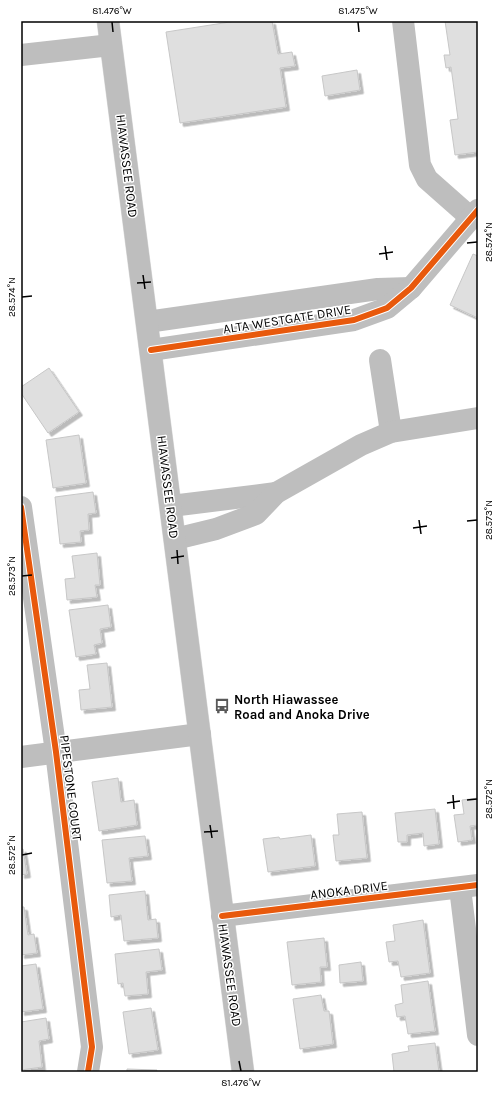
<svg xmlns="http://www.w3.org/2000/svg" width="499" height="1093" font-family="Karla,sans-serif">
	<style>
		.building { fill: #dfdfdf; stroke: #c7c7c7; filter: url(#shadow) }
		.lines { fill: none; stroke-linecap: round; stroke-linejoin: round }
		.major-casing { stroke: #dbdbdb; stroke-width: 23 }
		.minor { stroke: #bebebe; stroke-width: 22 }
		.major { stroke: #bebebe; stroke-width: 22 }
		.cycleway-casing { stroke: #fff; stroke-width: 8 }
		.cycleway { stroke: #e8590c; stroke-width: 6 }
		.ticks { fill: none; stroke: #000; stroke-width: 1.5 }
		.labels { text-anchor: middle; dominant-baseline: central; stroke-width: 3; stroke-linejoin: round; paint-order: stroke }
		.street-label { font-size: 13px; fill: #000; stroke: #fff }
		.poi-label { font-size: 13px; font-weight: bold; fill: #000; stroke: #fff; text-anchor: start }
		.neatline { fill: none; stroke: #000; stroke-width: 1.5 }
		.ticks-label { font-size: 10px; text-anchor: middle; fill: #000 }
	</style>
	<defs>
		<filter id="shadow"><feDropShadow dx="3.5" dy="3.5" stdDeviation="0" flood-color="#0004"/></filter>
	</defs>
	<rect width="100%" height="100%" fill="#fff"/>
	<!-- building -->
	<g class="building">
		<path d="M236 21H272L278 54 292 52 295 66 280 68 286 107 180 123 166 32Z"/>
		<path d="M445 21H478V152L455 155 450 120 458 119 451 67 446 68 444 55H450Z"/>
		<path d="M357 70 360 90 325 96 322 76Z"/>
		<path d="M473 254 478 256V318L450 305Z"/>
		<path d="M49 368 79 412 48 433 21 393V387Z"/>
		<path d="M79 435 86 483 53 488 46 440Z"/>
		<path d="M93 492 96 513 88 514 89 530 80 531 81 542 60 544 55 497Z"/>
		<path d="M97 553 100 585H95L97 597 67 600 65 579 75 578 72 556Z"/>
		<path d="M108 605 111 627 100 629 102 643 94 645 96 654 76 657 69 610Z"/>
		<path d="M107 663 112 707 81 710 79 690 90 689 87 665Z"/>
		<path d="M118 778 121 802 134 800 137 825 99 831 92 782Z"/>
		<path d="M478 798V825L470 826 472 840 458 842 454 815 464 814 462 800Z"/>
		<path d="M435 809 439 844 424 846 423 833 407 835V842H398L395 813Z"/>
		<path d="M362 812 367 858 336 861 333 835H339L337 814Z"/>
		<path d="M311 835 315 866 268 872 263 839 279 837 280 839Z"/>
		<path d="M145 836 148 856 129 858 132 881 107 883 102 840Z"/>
		<path d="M21 849H23L27 874 21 875Z"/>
		<path d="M145 891 148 920 156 919 158 938 124 941 121 915 111 917 109 895Z"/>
		<path d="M21 907H24L28 935 34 934 37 953 21 955Z"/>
		<path d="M423 920 430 973 401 977 398 961 389 962 386 942 395 941 393 925Z"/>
		<path d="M324 938 327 967H320L321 982 292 985 287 942Z"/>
		<path d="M159 949 162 970 146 972 148 994 125 996 123 983 118 984 115 954Z"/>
		<path d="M361 962 363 981 340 983 339 965Z"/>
		<path d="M36 964 43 1009 21 1012V966Z"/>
		<path d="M428 981 435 1031 408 1034 405 1016 397 1017 395 1005 403 1003 401 985Z"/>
		<path d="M321 995 324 1011H329L333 1044 300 1049 293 999Z"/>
		<path d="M151 1008 158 1050 129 1054 123 1012Z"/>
		<path d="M46 1018 49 1039 39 1041 42 1067 21 1070V1022Z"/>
		<path d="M435 1043 439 1072H394L392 1054 409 1051 408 1046Z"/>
		<path d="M127 1069 157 1070 156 1072H127Z"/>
	</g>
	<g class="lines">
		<defs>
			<path id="major" d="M108 21 243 1072"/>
		</defs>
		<!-- major casing -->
		<use href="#major" class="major-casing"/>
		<!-- minor -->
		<g class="minor">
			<path d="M403 21 420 165 427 179 470 217"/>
			<path d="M21 55 111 45"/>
			<path d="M147 322 378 289 411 288"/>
			<path d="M151 350 354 320 387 308 411 288 478 210"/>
			<path d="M380 360 391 432"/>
			<path d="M171 506 276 493"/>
			<path d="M21 507 56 752 92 1047 88 1072"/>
			<path d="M175 539 216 529 256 514 276 493 361 445 391 432 478 418"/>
			<path d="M21 757 200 734"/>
			<path d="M460 888 478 1035"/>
			<path d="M222 916 478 885"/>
		</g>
		<!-- major -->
		<use href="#major" class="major"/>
		<defs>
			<g id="cycleway">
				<path d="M151 350 354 320 387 308 411 288 478 210"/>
				<path d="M21 507 56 752 92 1047 88 1072"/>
				<path d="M222 916 478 885"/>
			</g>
		</defs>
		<!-- cycleway casing -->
		<use href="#cycleway" class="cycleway-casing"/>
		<!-- cycleway -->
		<use href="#cycleway" class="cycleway"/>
	</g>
	<!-- ticks -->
	<path class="ticks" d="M112 22 113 32M358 22 359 32M467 243 477 242M385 246 387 260M379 254 393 252M143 275 145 289M137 283 151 282M22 297 32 296M419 520 421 534M467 521 477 520M413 528 427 526M177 550 178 564M171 558 184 556M22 576 32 575M453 795 454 809M467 800 477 799M447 803 460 801M210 825 212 838M204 832 218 831M22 855 32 853M239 1061 241 1071"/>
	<!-- icons -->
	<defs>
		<symbol id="bus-bare" viewBox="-9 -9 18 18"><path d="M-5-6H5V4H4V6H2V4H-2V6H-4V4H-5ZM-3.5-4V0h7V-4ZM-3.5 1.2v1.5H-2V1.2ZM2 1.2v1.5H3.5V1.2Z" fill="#595959" stroke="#fff" stroke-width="2.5" paint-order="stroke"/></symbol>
	</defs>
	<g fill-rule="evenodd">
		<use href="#bus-bare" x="211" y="695" width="22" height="22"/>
	</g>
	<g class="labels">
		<!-- street labels -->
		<g class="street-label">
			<text transform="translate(127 166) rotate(83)">HIAWASSEE ROAD</text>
			<text transform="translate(287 319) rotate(-9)">ALTA WESTGATE DRIVE</text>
			<text transform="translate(168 487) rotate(83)">HIAWASSEE ROAD</text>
			<text transform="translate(71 788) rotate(83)">PIPESTONE COURT</text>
			<text transform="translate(349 890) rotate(-7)">ANOKA DRIVE</text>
			<text transform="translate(230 975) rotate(82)">HIAWASSEE ROAD</text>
		</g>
		<!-- poi labels -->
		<g class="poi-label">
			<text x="234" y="699">North Hiawassee<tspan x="234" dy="15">Road and Anoka Drive</tspan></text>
		</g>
	</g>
	<!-- border -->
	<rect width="499" height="1093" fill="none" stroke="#ffffff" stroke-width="44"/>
	<rect x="22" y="22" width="455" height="1049" class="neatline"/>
	<g class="ticks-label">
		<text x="112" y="14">81.476°W</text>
		<text x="358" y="14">81.475°W</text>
		<text transform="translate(488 242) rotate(-90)" y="4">28.574°N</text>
		<text transform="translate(11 297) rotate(-90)" y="4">28.574°N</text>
		<text transform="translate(488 520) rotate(-90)" y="4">28.573°N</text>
		<text transform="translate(11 576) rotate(-90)" y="4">28.573°N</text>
		<text transform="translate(488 799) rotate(-90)" y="4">28.572°N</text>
		<text transform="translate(11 855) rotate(-90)" y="4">28.572°N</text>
		<text x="241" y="1086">81.476°W</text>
	</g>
</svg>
